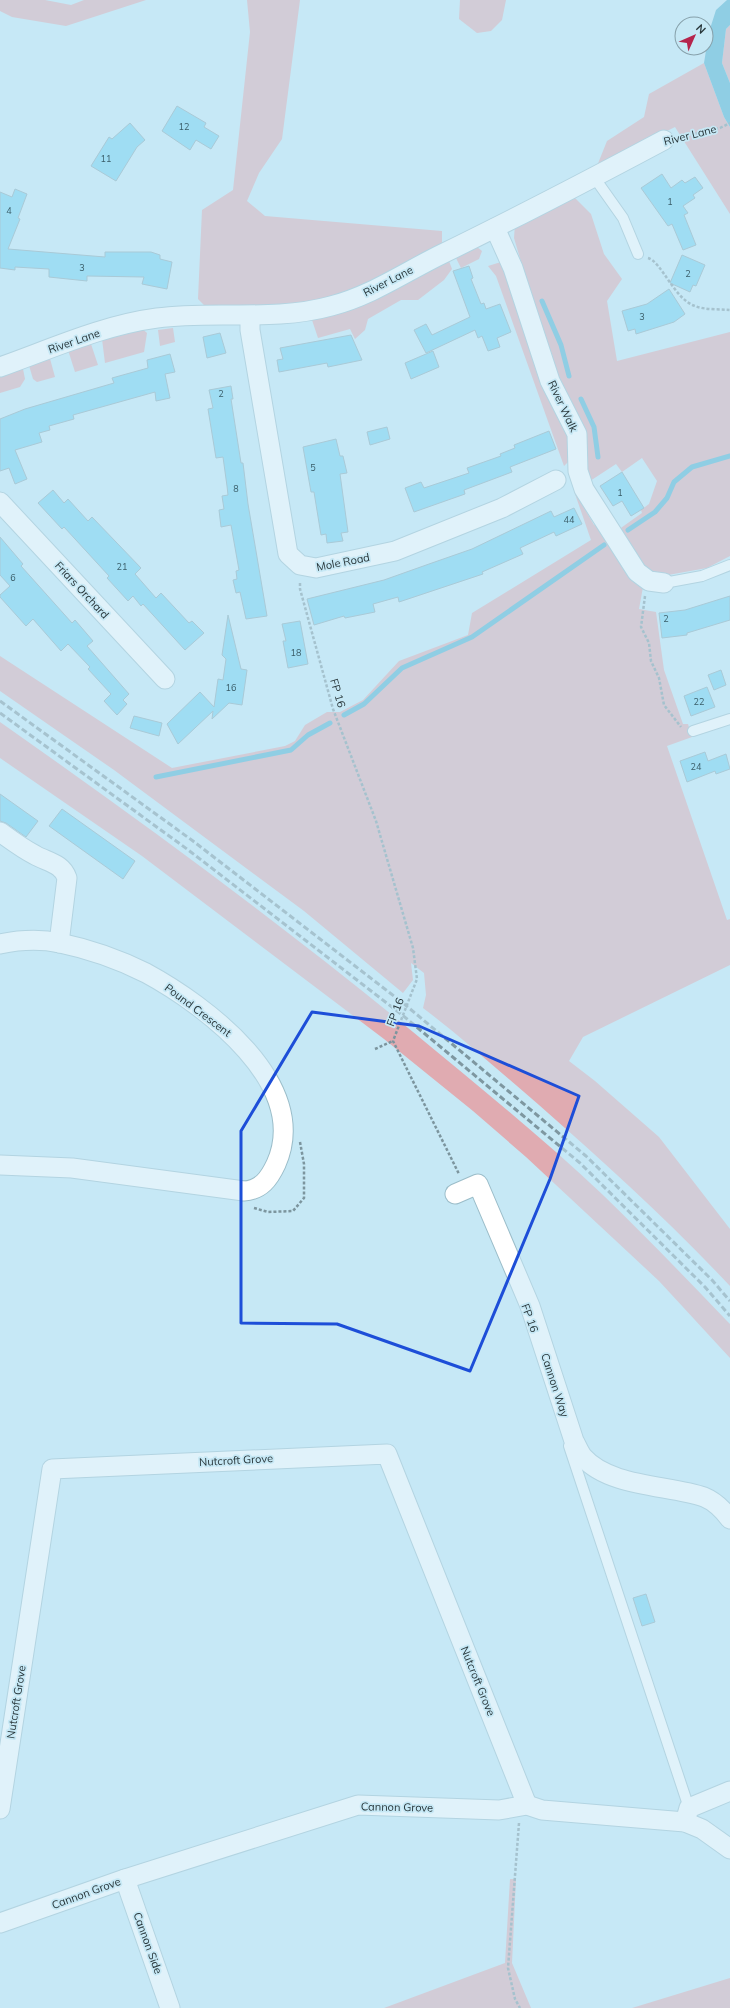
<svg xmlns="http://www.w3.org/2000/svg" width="730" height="2008" viewBox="0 0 730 2008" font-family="Mulish,sans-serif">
	<rect width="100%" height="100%" fill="#c6e8f5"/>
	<!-- green -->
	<g fill="#e0abb1">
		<path d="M 0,0 L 45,0 L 71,5 L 84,0 L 146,0 L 66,26 L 12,17 L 0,11 Z"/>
		<path d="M 247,0 L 300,0 L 282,139 L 259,173 L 247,201 L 265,216 L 442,231 L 442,247 L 370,286 L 314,303 L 207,308 L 198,299 L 202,210 L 233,190 L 250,32 Z"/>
		<path d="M 460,0 L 506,0 L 502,20 L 491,31 L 477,33 L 459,19 Z"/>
		<path d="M 730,25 L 730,83 L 722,63 L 726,29 Z"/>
		<path d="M 704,63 L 724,117 L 730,127 L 730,214 L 675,127 L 597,166 L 607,141 L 644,117 L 649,94 Z"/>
		<path d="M 575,198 L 591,214 L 604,254 L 622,279 L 607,301 L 617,361 L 730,332 L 730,556 L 707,568 L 668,575 L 656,575 L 644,565 L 618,530 L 642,513 L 641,510 L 649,504 L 657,481 L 642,458 L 622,472 L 616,464 L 590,481 L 587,466 L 584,428 L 556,376 L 552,354 L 542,334 L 526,288 L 522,265 L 514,238 L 515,224 L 555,202 Z"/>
		<path d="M 471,242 L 482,251 L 479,259 L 461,268 L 456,258 L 449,261 L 452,269 L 444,280 L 418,300 L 401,300 L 368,319 L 365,330 L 355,339 L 350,329 L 318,338 L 312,320 L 344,309 Z"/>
		<path d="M 501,262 L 568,427 L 569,461 L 564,466 L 496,276 L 488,266 Z"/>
		<path d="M 140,327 L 147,333 L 144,352 L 105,363 L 102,339 Z"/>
		<path d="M 173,328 L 175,342 L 160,346 L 158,330 Z"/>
		<path d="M 91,344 L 98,365 L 75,372 L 68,350 Z"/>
		<path d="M 49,355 L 55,377 L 37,382 L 33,379 L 28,362 Z"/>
		<path d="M 23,369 L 25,379 L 20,387 L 0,393 L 0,371 Z"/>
		<path d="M 574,491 L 579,491 L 589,506 L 586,511 L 594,525 L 602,527 L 643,587 L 639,609 L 656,612 L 664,670 L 683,724 L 688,724 L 692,737 L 667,746 L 727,920 L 730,919 L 730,965 L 583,1037 L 569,1061 L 595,1081 L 659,1137 L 730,1229 L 730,1286 C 669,1221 606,1164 539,1105 C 500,1072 463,1038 423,1008 L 426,995 L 424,973 L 411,963 L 413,980 L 403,993 L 304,911 L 114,770 L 0,691 L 0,656 L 172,768 L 285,746 L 295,741 L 305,725 L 327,712 L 340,712 L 363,700 L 399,661 L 468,635 L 472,613 L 591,540 Z"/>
		<path d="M 0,722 C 141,821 280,923 413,1032 C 477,1085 543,1138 603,1195 C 645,1236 686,1278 726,1320 L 730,1324 L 730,1358 L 659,1281 L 526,1157 L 473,1111 L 384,1039 L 142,856 L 0,758 Z"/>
		<path d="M 510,1879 L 516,1879 L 512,1963 L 531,2008 L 384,2008 L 505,1963 Z"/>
		<path d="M 730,1978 L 730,2008 L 632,2008 Z"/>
	</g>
	<!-- water -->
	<path fill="#4dafce" d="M 727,0 L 730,0 L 730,25 L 726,29 L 722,63 L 730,83 L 730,127 L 724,117 L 704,63 L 709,32 L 716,10 Z"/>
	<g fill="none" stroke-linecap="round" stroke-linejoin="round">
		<!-- stream -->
		<g stroke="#4dafce" stroke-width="5">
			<path d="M 542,301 L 561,345 L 569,376"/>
			<path d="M 581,399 L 594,427 L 598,457"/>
			<path d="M 628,530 L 655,512 L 667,498 L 674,482 L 692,467 L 730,456"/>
			<path d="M 344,715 L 364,704 L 402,668 L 472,637 L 604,545"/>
			<path d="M 156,777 L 291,750 L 308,735 L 330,723"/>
		</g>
	</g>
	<!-- building -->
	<g fill="#70d0f0" stroke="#85a6b1">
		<path d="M 177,106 L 206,123 L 204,127 L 219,136 L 211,149 L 196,140 L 190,150 L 162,131 Z"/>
		<path d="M 130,123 L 145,140 L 137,147 L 116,181 L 91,166 L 109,137 L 112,139 Z"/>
		<path d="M 662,174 L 671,188 L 682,180 L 685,183 L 695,177 L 703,188 L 693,195 L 695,198 L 683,206 L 688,213 L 684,215 L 696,245 L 683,250 L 672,224 L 668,226 L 641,188 Z"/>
		<path d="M 15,189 L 27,194 L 18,218 L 20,219 L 8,249 L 105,257 L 105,252 L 151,252 L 160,255 L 160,259 L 172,262 L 167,289 L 142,284 L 144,277 L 87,276 L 87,281 L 49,277 L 49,269 L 15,267 L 15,270 L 0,268 L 0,192 L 12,197 Z"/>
		<path d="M 682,255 L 705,265 L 696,286 L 693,285 L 690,292 L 670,283 Z"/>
		<path d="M 469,266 L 473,278 L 471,279 L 481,304 L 484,303 L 486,309 L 500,304 L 511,332 L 497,338 L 500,347 L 488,351 L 482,336 L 478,338 L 475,330 L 426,353 L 414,330 L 426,324 L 432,335 L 470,317 L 453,271 Z"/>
		<path d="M 669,289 L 685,314 L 674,322 L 636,334 L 635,329 L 628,331 L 622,311 L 647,304 Z"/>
		<path d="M 220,333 L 226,353 L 207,358 L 203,337 Z"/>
		<path d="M 351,335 L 362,360 L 328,367 L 327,363 L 279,372 L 277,360 L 283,359 L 280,348 Z"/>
		<path d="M 433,351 L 439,367 L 411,379 L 405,363 Z"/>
		<path d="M 170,354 L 175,372 L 165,374 L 170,398 L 156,401 L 155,392 L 73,415 L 74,419 L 49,426 L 50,430 L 39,433 L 42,442 L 15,450 L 27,479 L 15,484 L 9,468 L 0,471 L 0,419 L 25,409 L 114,383 L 112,378 L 148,368 L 147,360 Z"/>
		<path d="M 231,386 L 233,399 L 231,399 L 241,463 L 243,463 L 248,504 L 267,616 L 246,619 L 240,592 L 236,593 L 233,580 L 237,579 L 236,571 L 239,570 L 231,525 L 221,527 L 219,510 L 224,509 L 222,496 L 228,495 L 227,486 L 223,457 L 216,458 L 208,409 L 213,408 L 209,390 Z"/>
		<path d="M 387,427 L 390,439 L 370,445 L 367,432 Z"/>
		<path d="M 549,431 L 556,449 L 510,467 L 512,472 L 464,490 L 465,494 L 414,512 L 405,488 L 421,482 L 424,488 L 469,473 L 467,468 L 501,456 L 500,454 L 515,448 L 514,445 Z"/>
		<path d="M 336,439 L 340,456 L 343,456 L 347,473 L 340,474 L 348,532 L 341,533 L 343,541 L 327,543 L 326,534 L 321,535 L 314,492 L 311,492 L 303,447 Z"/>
		<path d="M 622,472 L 644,508 L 631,516 L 622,501 L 613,506 L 600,486 Z"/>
		<path d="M 53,490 L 64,503 L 68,499 L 88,521 L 92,517 L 141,568 L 135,574 L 156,598 L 161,593 L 189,623 L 192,621 L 204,633 L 185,650 L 143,604 L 141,606 L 133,596 L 128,601 L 107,578 L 109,576 L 64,527 L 62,529 L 38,503 Z"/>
		<path d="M 574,508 L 582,524 L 556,536 L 554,532 L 520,548 L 523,554 L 482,572 L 483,574 L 399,602 L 398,597 L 373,604 L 375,612 L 345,618 L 344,616 L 314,625 L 307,599 L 384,580 L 429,564 L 472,549 L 551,511 L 554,517 Z"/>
		<path d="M 0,537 L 23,564 L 21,566 L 72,623 L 75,620 L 93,641 L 87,646 L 129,694 L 123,700 L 127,704 L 117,715 L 104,701 L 111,694 L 88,669 L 90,667 L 68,644 L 61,651 L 33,619 L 26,626 L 0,597 L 0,595 L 10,586 L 0,575 Z"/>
		<path d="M 730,596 L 730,620 L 687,633 L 687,635 L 662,638 L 659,613 L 685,610 Z"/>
		<path d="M 228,615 L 241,669 L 247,670 L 242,705 L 229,703 L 212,719 L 213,711 L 178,744 L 167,724 L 200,692 L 214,707 L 218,679 L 223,680 L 226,659 L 222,655 Z"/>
		<path d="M 300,621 L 308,664 L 288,668 L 283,641 L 286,641 L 282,624 Z"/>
		<path d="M 721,670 L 726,685 L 714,690 L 708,675 Z"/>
		<path d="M 707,687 L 715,707 L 691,716 L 684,696 Z"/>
		<path d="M 134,716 L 162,723 L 159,736 L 130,728 Z"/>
		<path d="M 705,752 L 708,761 L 726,754 L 730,769 L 716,774 L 715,771 L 687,782 L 680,761 Z"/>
		<path d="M 0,794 L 38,821 L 26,837 L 6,823 L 0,821 Z"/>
		<path d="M 62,809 L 135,861 L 123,879 L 49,826 Z"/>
		<path d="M 646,1594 L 655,1622 L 642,1626 L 633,1598 Z"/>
	</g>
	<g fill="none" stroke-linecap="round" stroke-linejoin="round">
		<!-- service casing -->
		<g stroke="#9bbdc9" stroke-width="12">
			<g id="service">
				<path d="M 594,177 L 623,218 L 638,254"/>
				<path d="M 664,583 L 702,576 L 730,565"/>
				<path d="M 693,731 L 730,719"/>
				<path d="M 569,1446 L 689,1808"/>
			</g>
		</g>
		<!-- minor casing -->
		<g stroke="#9bbdc9" stroke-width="21">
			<g id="minor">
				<path d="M 495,228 L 513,268 L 550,381 L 577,434 L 578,471 L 584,489 L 637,572 L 649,581 L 664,583"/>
				<path d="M 250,316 L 250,330 L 288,554 L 300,565 L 316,568 L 395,551 L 502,508 L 556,480"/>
				<path d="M 0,367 C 51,349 103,325 157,318 C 215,310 273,322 331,306 C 370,296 402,274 438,256 C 514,219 589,180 664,140"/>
				<path d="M 0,502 L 165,679"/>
				<path d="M 0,832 C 11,840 23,849 35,855 C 47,862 62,863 67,878 L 59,943"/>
				<path d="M 0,944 C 19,940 41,939 60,943 C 89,949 120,960 146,973 C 205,1005 312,1084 276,1164 C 269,1179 261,1190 244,1191 L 72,1168 L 0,1165"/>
				<path d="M 455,1194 L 478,1184 L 530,1306 L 574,1441 C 577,1446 579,1452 583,1457 C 609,1487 669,1485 704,1497 C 714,1501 724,1511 730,1519"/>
				<path d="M 0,1809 L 52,1469 L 387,1454 L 527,1805"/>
				<path d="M 685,1822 L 689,1808 L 730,1791"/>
				<path d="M 125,1879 L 170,2008"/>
				<path d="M 0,1923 L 125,1879 L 358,1805 L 499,1810 L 527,1805 L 542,1810 L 685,1822 L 702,1829 L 730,1849"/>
			</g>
		</g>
		<!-- path -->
		<g stroke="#7c959e" stroke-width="2.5" stroke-dasharray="3 2" stroke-linecap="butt">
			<path d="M 681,137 L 720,128 L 730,123"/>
			<path d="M 648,258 C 662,262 674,299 695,306 C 705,310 719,309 730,310"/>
			<path d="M 300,583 L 300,589 L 333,709 L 376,821 L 413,948 L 417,979 L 393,1041 L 459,1174"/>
			<path d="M 645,596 L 641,627 L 649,643 L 651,661 L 659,678 L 664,705 L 681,727"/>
			<path d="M 375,1049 L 393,1041"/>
			<path d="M 254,1208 L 268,1212 L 293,1211 L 304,1198 L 304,1164 L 300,1142"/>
			<path d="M 519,1823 L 508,1968 L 515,1999 L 520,2008"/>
		</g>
		<!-- service -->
		<use href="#service" stroke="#fff" stroke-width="10"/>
		<!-- minor -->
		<use href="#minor" stroke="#fff" stroke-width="19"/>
		<!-- rail -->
		<g stroke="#7e97a0" stroke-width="3" stroke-dasharray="6 3" stroke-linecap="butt">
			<path d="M 0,701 L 193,841 L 403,1003 L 586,1156 L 712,1280 L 730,1301"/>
			<path d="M 0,713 L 187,849 L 401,1014 L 580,1163 L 705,1287 L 730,1316"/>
		</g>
	</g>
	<!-- marked area -->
	<path d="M0 0H730V2008H0ZM 312,1012 L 419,1026 L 579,1096 L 550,1179 L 470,1371 L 337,1324 L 241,1323 L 241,1131 Z" fill="#c6e8f5" fill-opacity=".55" fill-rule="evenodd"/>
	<path fill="none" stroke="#1d4ed8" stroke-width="3" stroke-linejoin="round" d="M 312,1012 L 419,1026 L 579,1096 L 550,1179 L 470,1371 L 337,1324 L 241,1323 L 241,1131 Z"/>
	<g text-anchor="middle" stroke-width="3.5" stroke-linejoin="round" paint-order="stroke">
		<!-- number labels -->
		<g font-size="9" fill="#395c67">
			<text x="184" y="130">12</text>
			<text x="106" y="162">11</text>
			<text x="670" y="205">1</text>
			<text x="9" y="214">4</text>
			<text x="82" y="271">3</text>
			<text x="688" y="277">2</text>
			<text x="642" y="320">3</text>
			<text x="221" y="397">2</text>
			<text x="313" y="471">5</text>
			<text x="236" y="492">8</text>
			<text x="620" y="496">1</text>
			<text x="569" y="523">44</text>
			<text x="122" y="570">21</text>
			<text x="13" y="581">6</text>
			<text x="666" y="622">2</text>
			<text x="296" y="656">18</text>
			<text x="231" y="691">16</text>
			<text x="699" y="705">22</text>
			<text x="696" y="770">24</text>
		</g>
		<!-- street labels -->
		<g font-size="11" fill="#273539" stroke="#c6e8f5">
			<text transform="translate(690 135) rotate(-14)" y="4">River Lane</text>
			<text transform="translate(388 281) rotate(-27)" y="4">River Lane</text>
			<text transform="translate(74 341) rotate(-19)" y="4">River Lane</text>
			<text transform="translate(563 406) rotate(65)" y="4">River Walk</text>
			<text transform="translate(343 562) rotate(-11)" y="4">Mole Road</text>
			<text transform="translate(82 590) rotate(47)" y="4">Friars Orchard</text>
			<text transform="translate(338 693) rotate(74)" y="4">FP 16</text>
			<text transform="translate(198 1010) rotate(37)" y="4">Pound Crescent</text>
			<text transform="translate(395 1012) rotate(-69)" y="4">FP 16</text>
			<text transform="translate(530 1318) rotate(70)" y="4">FP 16</text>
			<text transform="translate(555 1385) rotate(72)" y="4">Cannon Way</text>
			<text transform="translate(236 1460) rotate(-3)" y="4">Nutcroft Grove</text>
			<text transform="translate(478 1681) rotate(68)" y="4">Nutcroft Grove</text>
			<text transform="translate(16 1702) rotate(-81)" y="4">Nutcroft Grove</text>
			<text transform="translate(397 1807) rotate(1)" y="4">Cannon Grove</text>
			<text transform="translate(86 1893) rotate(-20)" y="4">Cannon Grove</text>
			<text transform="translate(148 1943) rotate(70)" y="4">Cannon Side</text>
		</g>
	</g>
	<!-- north arrow -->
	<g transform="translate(694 36) rotate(45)"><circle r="19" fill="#c6e8f5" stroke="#86a0aa"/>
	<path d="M0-3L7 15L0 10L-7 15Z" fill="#b5244c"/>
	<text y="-6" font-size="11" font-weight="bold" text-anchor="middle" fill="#273539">N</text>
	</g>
</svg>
